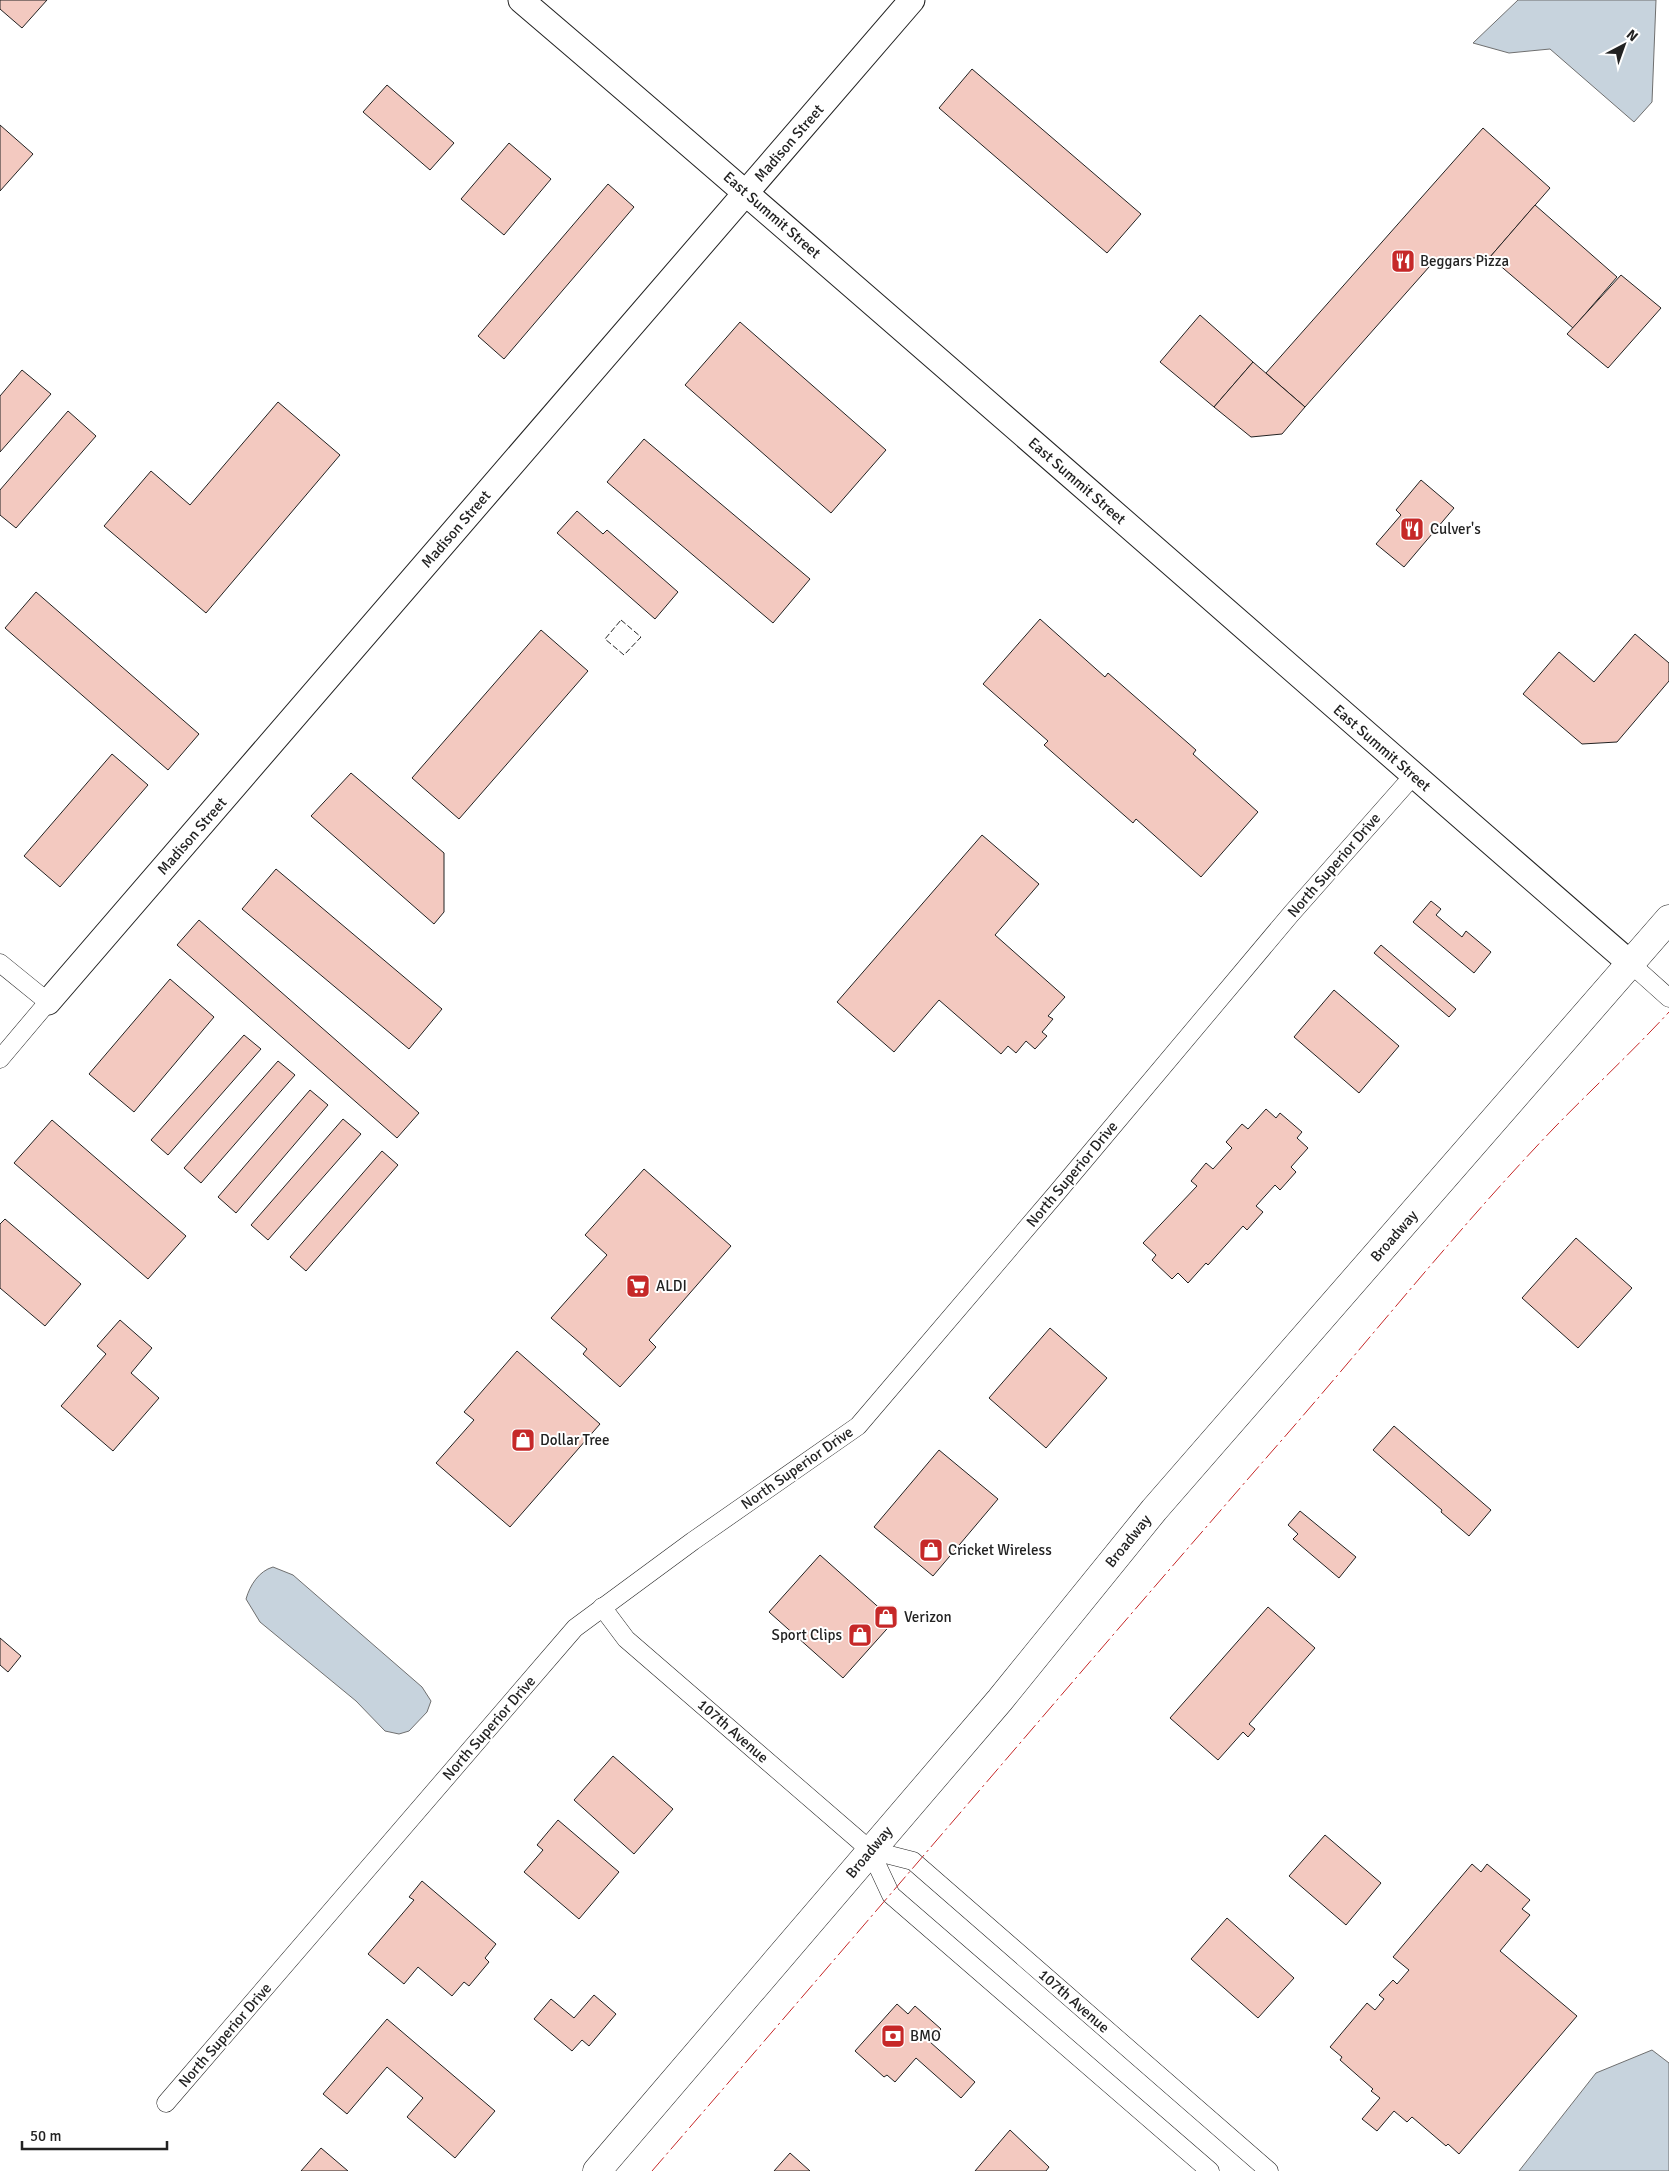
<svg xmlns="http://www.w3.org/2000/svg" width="1669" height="2171" viewBox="0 0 1669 2171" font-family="Signika,sans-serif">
	<rect width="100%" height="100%" fill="#fff"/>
	<!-- water -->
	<g fill="#c7d3dd" stroke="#6f6f6f">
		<path d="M 1518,0 L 1656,0 L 1652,102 L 1634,122 L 1550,49 L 1509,53 L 1473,43 Z"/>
		<path d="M 273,1567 L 293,1575 L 422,1687 L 431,1701 L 427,1712 L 409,1731 L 399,1734 L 385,1731 L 356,1701 L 260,1622 L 246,1599 C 250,1585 259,1571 273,1567 Z"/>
		<path d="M 1652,2050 L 1669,2063 L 1669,2171 L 1519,2171 L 1596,2073 Z"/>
	</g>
	<!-- building -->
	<g fill="#f3c9c0" stroke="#222">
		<path d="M 0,0 L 47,0 L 22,28 L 0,9 Z"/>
		<path d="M 972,69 L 1141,214 L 1107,253 L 939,108 Z"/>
		<path d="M 387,85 L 454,143 L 430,170 L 363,112 Z"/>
		<path d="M 0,125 L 33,154 L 0,191 Z"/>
		<path d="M 1483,128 L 1550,188 L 1490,257 L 1441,260 L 1437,258 L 1305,407 L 1266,373 Z"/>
		<path d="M 509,143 L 551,179 L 504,235 L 461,199 Z"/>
		<path d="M 608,184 L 634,207 L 504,359 L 478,336 Z"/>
		<path d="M 1535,205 L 1617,277 L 1573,328 L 1490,257 Z"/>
		<path d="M 1621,275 L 1661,308 L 1608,368 L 1567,334 Z"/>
		<path d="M 1200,315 L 1253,362 L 1214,407 L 1160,362 Z"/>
		<path d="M 740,322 L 886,450 L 831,513 L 685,385 Z"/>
		<path d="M 1253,362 L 1305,407 L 1282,434 L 1251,437 L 1214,407 Z"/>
		<path d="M 22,370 L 51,394 L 0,452 L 0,396 Z"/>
		<path d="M 278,402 L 340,455 L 206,613 L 104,526 L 151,471 L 190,505 Z"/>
		<path d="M 68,411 L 96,436 L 16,528 L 0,515 L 0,490 Z"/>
		<path d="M 644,439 L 810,579 L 773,623 L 607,482 Z"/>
		<path d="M 1421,480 L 1454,508 L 1404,567 L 1376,544 L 1401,515 L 1396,510 Z"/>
		<path d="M 577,511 L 603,534 L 607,530 L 678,592 L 655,619 L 557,533 Z"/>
		<path d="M 36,592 L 199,734 L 168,770 L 5,628 Z"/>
		<path d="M 1040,619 L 1105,677 L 1108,673 L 1196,750 L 1193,754 L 1258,812 L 1201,877 L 1136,819 L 1133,823 L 1044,745 L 1048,741 L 983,684 Z"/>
		<path d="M 541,630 L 588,671 L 459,819 L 412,778 Z"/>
		<path d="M 1635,634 L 1669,663 L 1669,681 L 1617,742 L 1582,744 L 1523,694 L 1559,652 L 1594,682 Z"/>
		<path d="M 112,754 L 148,785 L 60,887 L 24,856 Z"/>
		<path d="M 351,773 L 444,853 L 444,912 L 434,924 L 311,816 Z"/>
		<path d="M 982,835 L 1039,884 L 995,935 L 1065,997 L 1048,1016 L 1053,1019 L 1042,1032 L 1047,1036 L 1035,1049 L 1026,1041 L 1016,1053 L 1008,1046 L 1001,1054 L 939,1000 L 894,1052 L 837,1002 Z"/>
		<path d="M 276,869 L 442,1009 L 409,1049 L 242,909 Z"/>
		<path d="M 1431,901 L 1441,909 L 1436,915 L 1462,937 L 1466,931 L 1491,952 L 1474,973 L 1413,922 Z"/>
		<path d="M 199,920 L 419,1113 L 397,1138 L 177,945 Z"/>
		<path d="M 1381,945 L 1456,1009 L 1449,1017 L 1374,953 Z"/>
		<path d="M 170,979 L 214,1017 L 134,1112 L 89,1074 Z"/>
		<path d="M 1334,990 L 1399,1046 L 1359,1093 L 1294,1037 Z"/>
		<path d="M 244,1035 L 261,1049 L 168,1155 L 151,1140 Z"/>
		<path d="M 278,1061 L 295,1075 L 201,1183 L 184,1168 Z"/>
		<path d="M 310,1090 L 328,1105 L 236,1213 L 218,1197 Z"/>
		<path d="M 1266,1109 L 1276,1118 L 1280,1113 L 1302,1132 L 1297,1138 L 1308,1148 L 1291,1167 L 1296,1172 L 1280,1190 L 1275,1185 L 1256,1206 L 1263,1212 L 1247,1230 L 1243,1226 L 1208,1265 L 1206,1263 L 1188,1283 L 1178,1273 L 1172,1279 L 1152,1260 L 1156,1255 L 1143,1243 L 1197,1186 L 1191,1181 L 1206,1163 L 1213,1169 L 1232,1148 L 1226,1142 L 1242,1124 L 1248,1129 Z"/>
		<path d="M 343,1119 L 361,1134 L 268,1240 L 251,1225 Z"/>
		<path d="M 52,1120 L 186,1236 L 148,1279 L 14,1163 Z"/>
		<path d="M 382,1151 L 398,1165 L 306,1271 L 290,1257 Z"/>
		<path d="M 644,1169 L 731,1246 L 649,1340 L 656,1347 L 620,1387 L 583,1354 L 587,1349 L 551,1318 L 607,1255 L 585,1235 Z"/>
		<path d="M 5,1219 L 81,1284 L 45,1326 L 0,1288 L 0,1224 Z"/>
		<path d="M 1576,1238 L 1632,1288 L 1578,1348 L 1522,1298 Z"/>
		<path d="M 120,1320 L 152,1348 L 131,1373 L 159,1398 L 113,1451 L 61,1406 L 106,1354 L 97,1346 Z"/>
		<path d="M 1050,1328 L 1107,1378 L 1046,1448 L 989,1398 Z"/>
		<path d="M 517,1351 L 600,1424 L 510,1527 L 436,1463 L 474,1420 L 464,1412 Z"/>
		<path d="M 1394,1426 L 1491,1510 L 1469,1536 L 1441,1512 L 1442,1510 L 1373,1450 Z"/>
		<path d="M 939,1450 L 998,1499 L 933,1576 L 874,1527 Z"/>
		<path d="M 1300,1511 L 1356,1557 L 1339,1578 L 1293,1539 L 1298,1534 L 1288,1525 Z"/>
		<path d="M 820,1555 L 894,1621 L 843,1678 L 769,1612 Z"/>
		<path d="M 1268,1607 L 1315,1648 L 1249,1724 L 1255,1729 L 1248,1737 L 1243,1732 L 1218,1760 L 1170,1718 Z"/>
		<path d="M 0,1638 L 21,1656 L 8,1672 L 0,1665 Z"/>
		<path d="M 613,1756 L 673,1809 L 634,1854 L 574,1800 Z"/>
		<path d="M 558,1820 L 619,1872 L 579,1919 L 524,1872 L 543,1850 L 537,1845 Z"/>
		<path d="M 1325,1835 L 1381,1883 L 1346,1925 L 1289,1876 Z"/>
		<path d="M 1472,1864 L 1481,1872 L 1487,1864 L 1530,1900 L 1522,1909 L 1530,1915 L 1500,1951 L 1577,2016 L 1459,2154 L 1448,2144 L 1446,2146 L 1412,2117 L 1407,2122 L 1394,2111 L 1377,2131 L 1362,2119 L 1380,2098 L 1371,2091 L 1373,2089 L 1340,2060 L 1342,2057 L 1330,2047 L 1367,2003 L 1375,2010 L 1384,1999 L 1379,1995 L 1393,1980 L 1397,1984 L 1409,1970 L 1393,1957 Z"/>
		<path d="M 422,1881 L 496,1944 L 485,1958 L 489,1962 L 469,1986 L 464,1982 L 452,1996 L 418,1967 L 404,1984 L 368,1954 L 414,1900 L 409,1897 Z"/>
		<path d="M 1227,1918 L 1294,1978 L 1258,2018 L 1191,1959 Z"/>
		<path d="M 594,1995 L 616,2014 L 589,2046 L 582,2040 L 572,2051 L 534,2019 L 551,1999 L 574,2018 Z"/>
		<path d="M 897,2004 L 908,2014 L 915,2006 L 941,2029 L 930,2042 L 975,2082 L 961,2098 L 916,2058 L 895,2082 L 887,2075 L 884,2077 L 855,2051 Z"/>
		<path d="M 387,2019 L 495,2111 L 455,2158 L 407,2117 L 423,2098 L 387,2067 L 347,2114 L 323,2094 Z"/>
		<path d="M 1010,2130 L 1049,2167 L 1046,2171 L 975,2171 Z"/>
		<path d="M 321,2148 L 348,2171 L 301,2171 Z"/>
		<path d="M 790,2153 L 810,2171 L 774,2171 Z"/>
	</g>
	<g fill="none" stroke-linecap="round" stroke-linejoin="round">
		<!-- street casing -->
		<g stroke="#222" stroke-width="19">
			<g id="street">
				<path d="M 0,963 L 48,1002 L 0,1059"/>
				<path d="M 1631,964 L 1669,998"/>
				<path d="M 602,1607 L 626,1639 L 870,1850 L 891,1895 L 1210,2171"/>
				<path d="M 870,1850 L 913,1861 L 1269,2171"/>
				<path d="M 166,2103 L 575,1628 L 693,1541 L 858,1426 L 1055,1195 L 1291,914 L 1413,776"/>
			</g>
		</g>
		<!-- secondary casing -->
		<g stroke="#222" stroke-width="27">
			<g id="secondary">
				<path d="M 521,0 C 894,318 1261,643 1631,964"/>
				<path d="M 48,1002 L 912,0"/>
			</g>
		</g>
		<!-- primary casing -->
		<g stroke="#222" stroke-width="29">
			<path id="primary" d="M 597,2171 L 1000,1700 L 1154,1510 L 1669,919"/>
		</g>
		<!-- street -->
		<use href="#street" stroke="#fff" stroke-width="18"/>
		<!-- secondary -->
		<use href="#secondary" stroke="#fff" stroke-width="25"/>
		<!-- primary -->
		<use href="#primary" stroke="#fff" stroke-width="28"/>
		<!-- fence -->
		<path stroke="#222" stroke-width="1" stroke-dasharray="6 2.5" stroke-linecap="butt" d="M 621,620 L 641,637 L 624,655 L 605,639 Z"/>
		<!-- power -->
		<path stroke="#c62828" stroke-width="1" stroke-dasharray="18 4 2.5 4" stroke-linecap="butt" d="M 652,2171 C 860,1931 1065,1689 1274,1449 C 1368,1342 1456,1230 1554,1128 C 1592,1089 1632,1052 1669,1012"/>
	</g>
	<!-- icons -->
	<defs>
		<g id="restaurant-square" transform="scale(1.25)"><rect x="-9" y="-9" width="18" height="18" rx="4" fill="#c62828" stroke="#fff"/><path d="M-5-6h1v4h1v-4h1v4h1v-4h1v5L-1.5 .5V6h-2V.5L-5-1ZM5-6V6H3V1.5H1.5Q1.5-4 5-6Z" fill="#fff"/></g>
		<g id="supermarket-square" transform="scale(1.25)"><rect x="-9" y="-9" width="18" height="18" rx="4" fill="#c62828" stroke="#fff"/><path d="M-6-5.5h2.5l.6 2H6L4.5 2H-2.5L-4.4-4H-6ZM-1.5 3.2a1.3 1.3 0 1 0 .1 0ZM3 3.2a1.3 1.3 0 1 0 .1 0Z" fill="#fff"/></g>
		<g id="shop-square" transform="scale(1.25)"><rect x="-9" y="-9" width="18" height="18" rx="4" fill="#c62828" stroke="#fff"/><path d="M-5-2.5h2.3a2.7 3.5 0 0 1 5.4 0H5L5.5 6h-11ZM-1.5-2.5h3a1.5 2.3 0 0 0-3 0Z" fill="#fff"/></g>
		<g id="bank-square" transform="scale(1.25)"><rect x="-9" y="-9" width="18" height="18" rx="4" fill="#c62828" stroke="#fff"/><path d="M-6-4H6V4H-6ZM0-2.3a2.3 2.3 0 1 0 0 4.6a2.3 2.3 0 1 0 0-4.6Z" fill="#fff"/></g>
	</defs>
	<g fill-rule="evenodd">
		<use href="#restaurant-square" x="1403" y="261"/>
		<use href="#restaurant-square" x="1412" y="529"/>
		<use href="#supermarket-square" x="638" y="1286"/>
		<use href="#shop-square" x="523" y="1440"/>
		<use href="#shop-square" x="931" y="1550"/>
		<use href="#shop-square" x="886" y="1617"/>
		<use href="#shop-square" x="860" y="1635"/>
		<use href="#bank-square" x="893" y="2036"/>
	</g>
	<g text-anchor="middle" stroke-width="4" stroke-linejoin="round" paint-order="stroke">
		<!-- street labels -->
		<g font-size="15" fill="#222" stroke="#fff">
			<text transform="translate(789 143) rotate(-49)" y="5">Madison Street</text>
			<text transform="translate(772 215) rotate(41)" y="5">East Summit Street</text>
			<text transform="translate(1077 481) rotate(41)" y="5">East Summit Street</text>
			<text transform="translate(456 529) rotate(-49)" y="5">Madison Street</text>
			<text transform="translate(1382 748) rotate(41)" y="5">East Summit Street</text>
			<text transform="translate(192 836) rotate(-49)" y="5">Madison Street</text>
			<text transform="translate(1334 865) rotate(-49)" y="5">North Superior Drive</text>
			<text transform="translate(1072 1174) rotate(-50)" y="5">North Superior Drive</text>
			<text transform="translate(1394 1236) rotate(-49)" y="5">Broadway</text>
			<text transform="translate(797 1468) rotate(-35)" y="5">North Superior Drive</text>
			<text transform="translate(1128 1541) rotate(-51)" y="5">Broadway</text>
			<text transform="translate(489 1728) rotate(-49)" y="5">North Superior Drive</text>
			<text transform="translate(733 1731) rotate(41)" y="5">107th Avenue</text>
			<text transform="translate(869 1852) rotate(-50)" y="5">Broadway</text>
			<text transform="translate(1074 2001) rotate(41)" y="5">107th Avenue</text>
			<text transform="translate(225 2035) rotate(-49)" y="5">North Superior Drive</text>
		</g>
		<!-- poi labels -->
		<g font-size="15" fill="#222" stroke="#fff" text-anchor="start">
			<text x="1420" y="266">Beggars Pizza</text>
			<text x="1430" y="534">Culver's</text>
			<text x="656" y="1291">ALDI</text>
			<text x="540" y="1445">Dollar Tree</text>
			<text x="948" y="1555">Cricket Wireless</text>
			<text x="904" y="1622">Verizon</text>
			<text x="842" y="1640" text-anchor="end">Sport Clips</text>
			<text x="910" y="2041">BMO</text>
		</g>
	</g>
	<!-- north arrow -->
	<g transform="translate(1624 45) rotate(41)" stroke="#ffffff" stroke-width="4" paint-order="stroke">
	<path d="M0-4L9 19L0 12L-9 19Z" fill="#222222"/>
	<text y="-8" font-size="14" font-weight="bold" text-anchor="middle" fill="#222222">N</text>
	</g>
	<!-- scale -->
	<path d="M22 2141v8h145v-8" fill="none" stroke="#222222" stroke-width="2.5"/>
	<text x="30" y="2141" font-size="15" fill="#222222" stroke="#ffffff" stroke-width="4" paint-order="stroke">50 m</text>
</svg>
